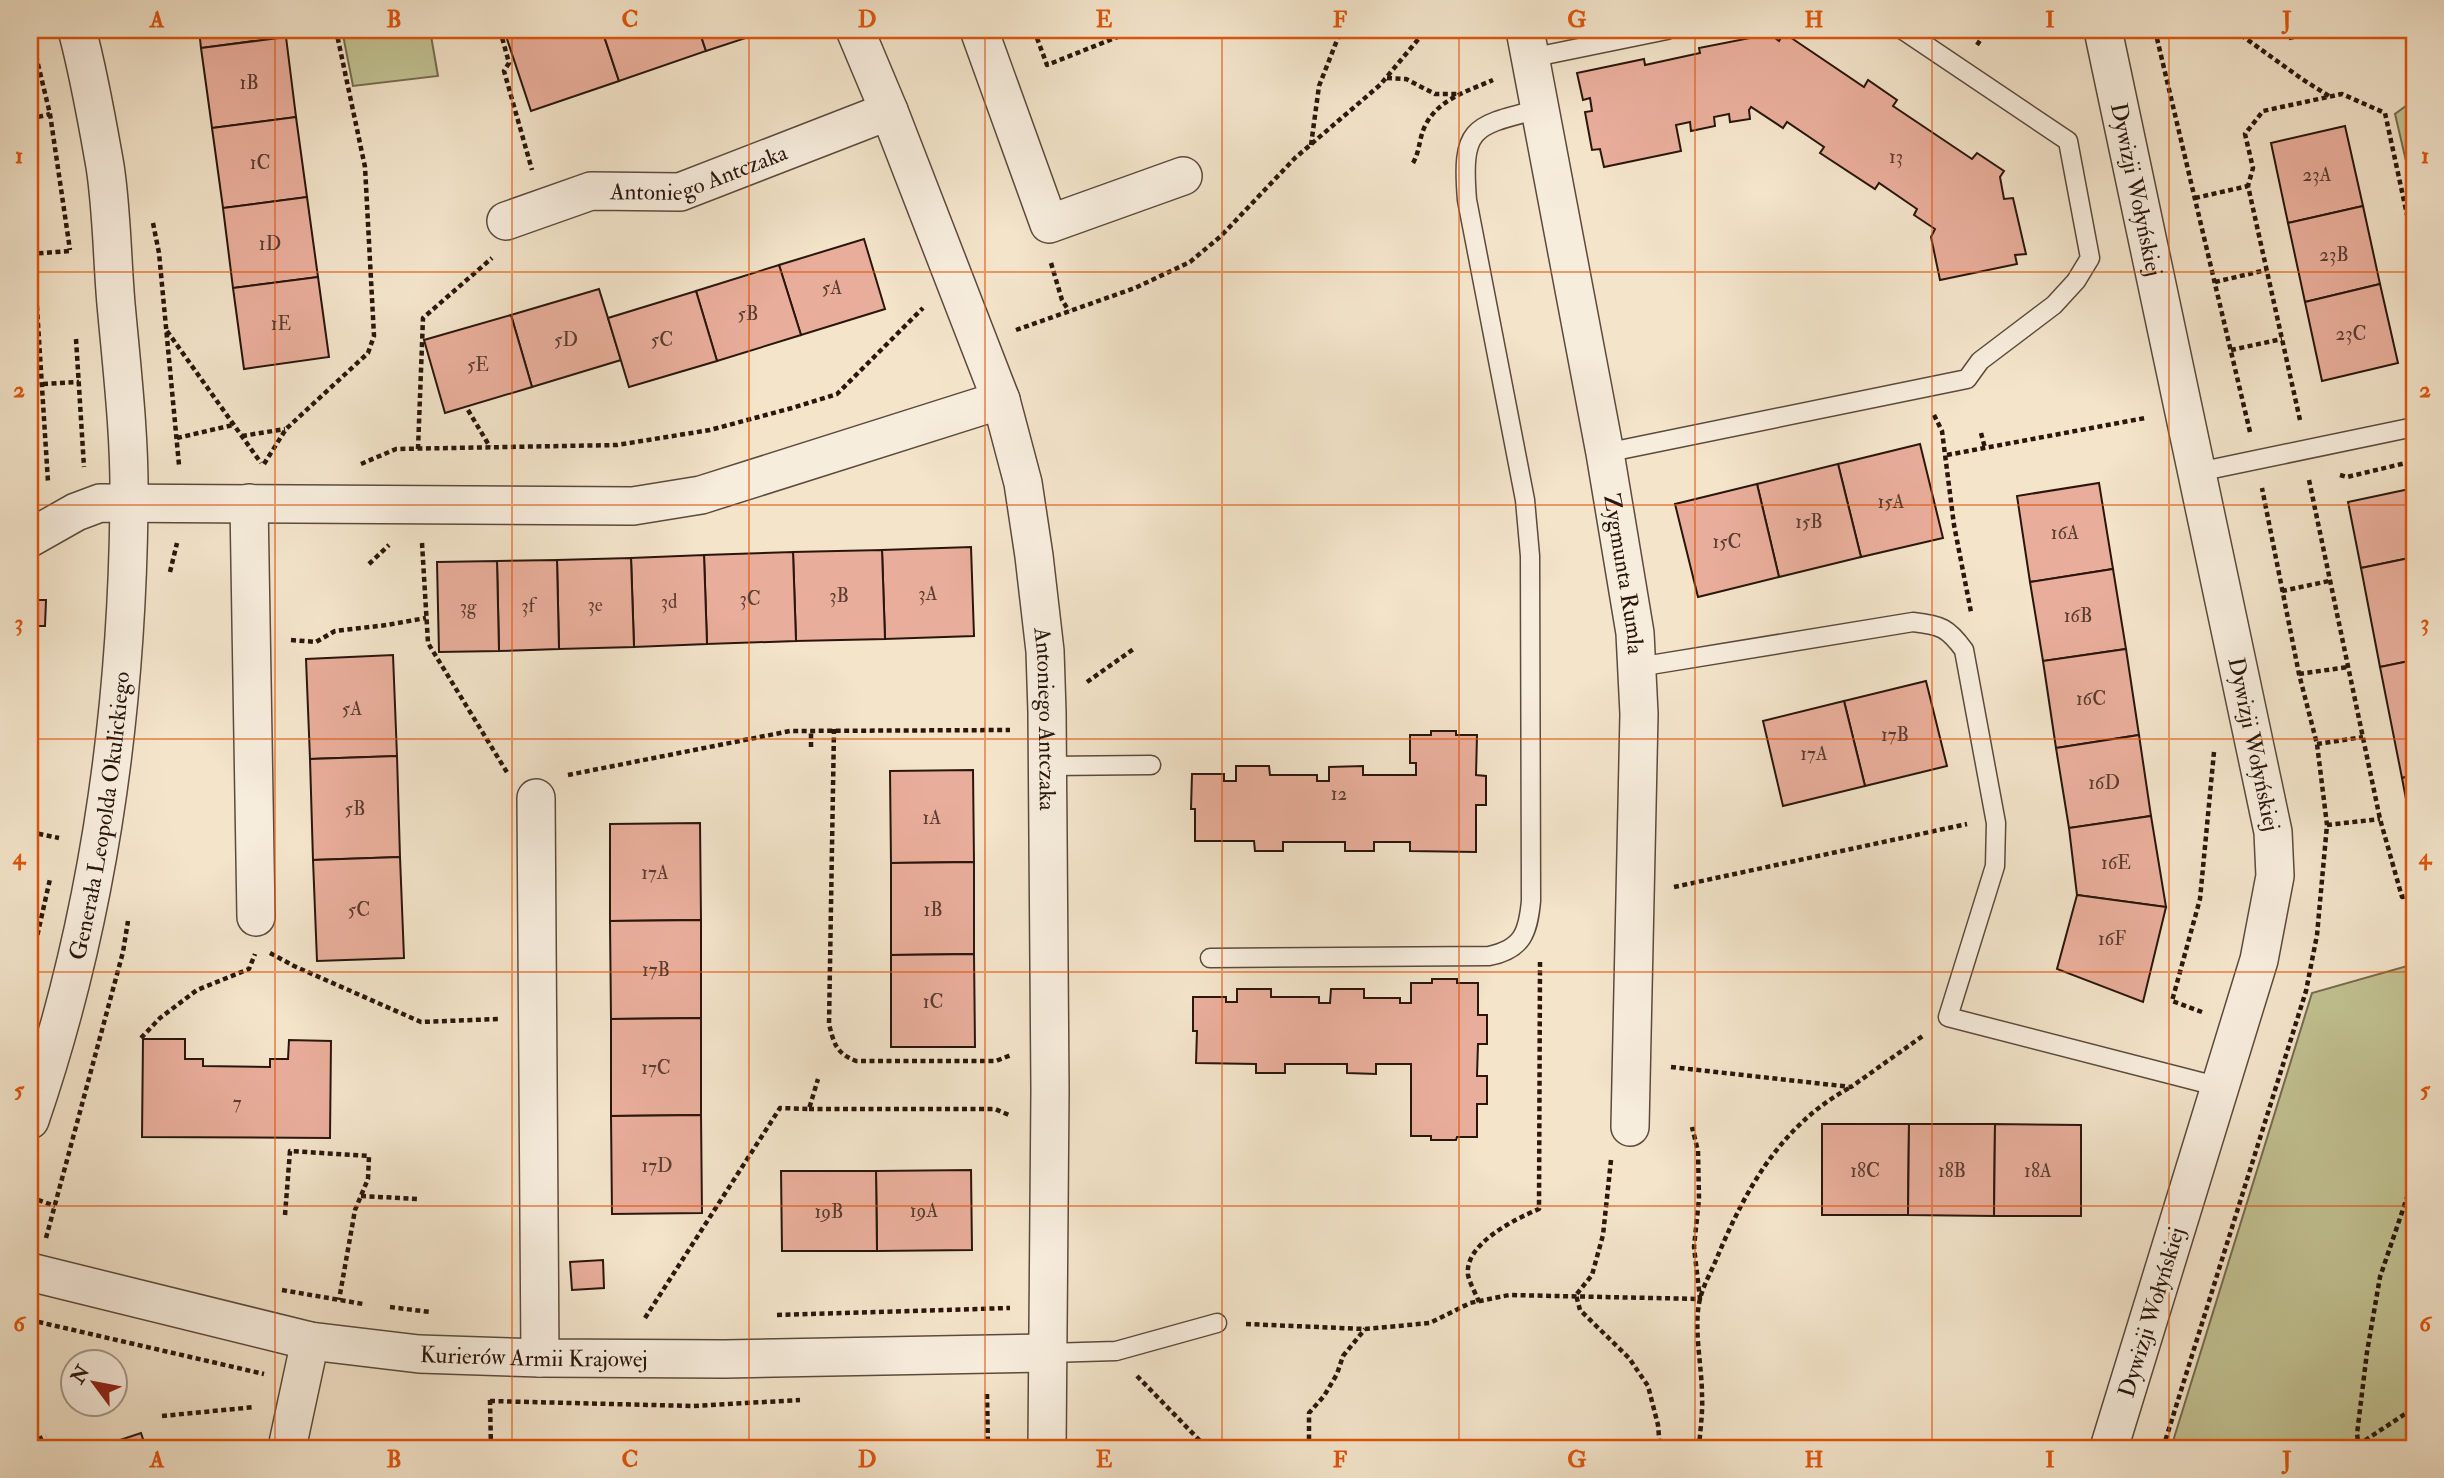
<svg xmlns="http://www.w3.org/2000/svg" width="2444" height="1478" viewBox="0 0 2444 1478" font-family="'IM FELL Double Pica',serif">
	<rect width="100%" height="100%" fill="#f3e4ca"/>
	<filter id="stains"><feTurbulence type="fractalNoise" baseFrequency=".00286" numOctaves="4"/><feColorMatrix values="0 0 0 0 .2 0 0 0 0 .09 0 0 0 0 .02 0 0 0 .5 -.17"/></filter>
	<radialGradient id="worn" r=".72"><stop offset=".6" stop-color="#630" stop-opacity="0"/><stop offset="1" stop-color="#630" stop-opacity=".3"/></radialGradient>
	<!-- green -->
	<g fill="#c2c292" stroke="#766c50" stroke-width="2">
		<path d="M 342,30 L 430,30 L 438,76 L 353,86 Z"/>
		<path d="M 2414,100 L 2414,195 L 2395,114 Z"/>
		<path d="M 2414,964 L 2414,1448 L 2176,1448 L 2174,1438 L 2312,993 Z"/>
	</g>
	<!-- building -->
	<g fill="#e9ae9b" stroke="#2a160d" stroke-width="2">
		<path d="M 199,30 L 285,30 L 286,37 L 201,48 Z"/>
		<path d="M 504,30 L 602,30 L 619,81 L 531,111 Z"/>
		<path d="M 602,30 L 699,30 L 706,51 L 619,81 Z"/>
		<path d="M 699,30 L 770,30 L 706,51 Z"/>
		<path d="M 2287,30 L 2328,30 L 2290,39 Z"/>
		<path d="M 1784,33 L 1864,87 L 1868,80 L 1897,100 L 1893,106 L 1972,159 L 1977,153 L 2004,171 L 2000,177 L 2004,199 L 2013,198 L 2026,254 L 2015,255 L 2017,264 L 1940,280 L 1931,237 L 1935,229 L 1914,215 L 1917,209 L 1879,183 L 1875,189 L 1820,153 L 1824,147 L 1787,122 L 1783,128 L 1751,107 L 1749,110 L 1750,119 L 1730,122 L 1729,114 L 1714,117 L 1715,126 L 1691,131 L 1690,122 L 1676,125 L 1681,151 L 1604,167 L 1600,149 L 1592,150 L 1585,112 L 1592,111 L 1590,98 L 1583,100 L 1577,73 L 1644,59 L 1645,65 L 1700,53 L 1699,48 L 1770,34 L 1779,41 Z"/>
		<path d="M 286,37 L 296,117 L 212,128 L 201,48 Z"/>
		<path d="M 296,117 L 307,197 L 223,208 L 212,128 Z"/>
		<path d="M 2345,126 L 2363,206 L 2288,223 L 2271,143 Z"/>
		<path d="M 307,197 L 318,277 L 233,288 L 223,208 Z"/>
		<path d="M 2363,206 L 2380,284 L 2305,302 L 2288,223 Z"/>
		<path d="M 864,239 L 885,309 L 801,335 L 779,265 Z"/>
		<path d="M 779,265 L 801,335 L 717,361 L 696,291 Z"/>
		<path d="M 318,277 L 329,357 L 244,369 L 233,288 Z"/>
		<path d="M 2380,284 L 2398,363 L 2322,381 L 2305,302 Z"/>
		<path d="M 599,289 L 621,360 L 532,387 L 511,315 Z"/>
		<path d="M 696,291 L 717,361 L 629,387 L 608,318 Z"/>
		<path d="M 511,315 L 532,387 L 445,413 L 424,340 Z"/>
		<path d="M 1920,444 L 1943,538 L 1861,557 L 1838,464 Z"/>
		<path d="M 1838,464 L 1861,557 L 1779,577 L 1757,484 Z"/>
		<path d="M 2099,483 L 2113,569 L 2030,582 L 2017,496 Z"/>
		<path d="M 1757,484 L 1779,577 L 1698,597 L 1675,504 Z"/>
		<path d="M 2414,488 L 2414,557 L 2361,568 L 2348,502 Z"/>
		<path d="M 971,547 L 974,636 L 885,639 L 882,550 Z"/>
		<path d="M 882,550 L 885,639 L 796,641 L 793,552 Z"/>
		<path d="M 793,552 L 796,641 L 707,644 L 704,555 Z"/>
		<path d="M 704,555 L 707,644 L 634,647 L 631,558 Z"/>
		<path d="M 2414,557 L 2414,660 L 2380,667 L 2361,568 Z"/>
		<path d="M 631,558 L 634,647 L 559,649 L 557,560 Z"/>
		<path d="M 557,560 L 559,649 L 499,651 L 497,561 Z"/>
		<path d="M 497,561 L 499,651 L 439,652 L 437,562 Z"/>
		<path d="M 2113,569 L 2126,649 L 2043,661 L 2030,582 Z"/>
		<path d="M 30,600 L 46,600 L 45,626 L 30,626 Z"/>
		<path d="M 2126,649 L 2139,735 L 2056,748 L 2043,661 Z"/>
		<path d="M 393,655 L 397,756 L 310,759 L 306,659 Z"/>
		<path d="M 2414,660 L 2414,775 L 2402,778 L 2380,667 Z"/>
		<path d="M 1926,681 L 1947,766 L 1865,786 L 1844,701 Z"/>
		<path d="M 1844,701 L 1865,786 L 1783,806 L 1763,721 Z"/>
		<path d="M 1431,731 L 1456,731 L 1456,735 L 1477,735 L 1476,775 L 1486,776 L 1486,805 L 1476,805 L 1476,852 L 1410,851 L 1410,842 L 1374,842 L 1374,851 L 1345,851 L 1345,842 L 1283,842 L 1283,851 L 1255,851 L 1254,841 L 1195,841 L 1195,809 L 1191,809 L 1192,774 L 1224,774 L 1224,781 L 1236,781 L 1236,766 L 1269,766 L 1270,775 L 1317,775 L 1317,781 L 1329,781 L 1329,767 L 1363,766 L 1363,775 L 1416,775 L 1416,763 L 1410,763 L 1410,735 L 1431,735 Z"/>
		<path d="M 2139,735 L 2151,816 L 2069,828 L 2056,748 Z"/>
		<path d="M 397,756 L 400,857 L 313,860 L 310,759 Z"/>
		<path d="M 973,770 L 974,862 L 891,863 L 890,771 Z"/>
		<path d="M 2414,775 L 2414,841 L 2402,778 Z"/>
		<path d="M 2151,816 L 2166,907 L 2077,895 L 2069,828 Z"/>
		<path d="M 700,823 L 701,920 L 610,921 L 610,824 Z"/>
		<path d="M 400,857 L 404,958 L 317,961 L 313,860 Z"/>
		<path d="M 974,862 L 974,954 L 891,955 L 891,863 Z"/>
		<path d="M 2077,895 L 2166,907 L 2143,1002 L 2057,969 Z"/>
		<path d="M 701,920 L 701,1018 L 611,1019 L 610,921 Z"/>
		<path d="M 974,954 L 975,1047 L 891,1047 L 891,955 Z"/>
		<path d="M 1432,979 L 1457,979 L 1457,983 L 1478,983 L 1478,1015 L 1487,1015 L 1487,1044 L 1478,1044 L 1477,1076 L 1487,1076 L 1487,1104 L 1477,1104 L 1477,1137 L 1457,1137 L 1456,1140 L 1431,1140 L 1431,1136 L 1411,1136 L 1411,1064 L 1376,1064 L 1376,1074 L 1347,1073 L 1347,1064 L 1285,1064 L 1285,1073 L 1256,1073 L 1256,1064 L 1196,1063 L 1197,1031 L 1193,1031 L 1193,997 L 1226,997 L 1226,1002 L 1237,1002 L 1237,989 L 1271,989 L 1271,997 L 1319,997 L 1319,1003 L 1330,1003 L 1331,989 L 1364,989 L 1364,998 L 1400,998 L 1400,1003 L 1411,1003 L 1411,983 L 1432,983 Z"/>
		<path d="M 701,1018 L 701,1115 L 611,1116 L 611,1019 Z"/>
		<path d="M 143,1039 L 185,1039 L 185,1059 L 203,1059 L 203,1066 L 270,1067 L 270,1059 L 288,1059 L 289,1040 L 331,1041 L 330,1138 L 142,1137 Z"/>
		<path d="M 701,1115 L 702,1213 L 612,1214 L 611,1116 Z"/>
		<path d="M 1822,1124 L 1909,1124 L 1908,1215 L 1822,1215 Z"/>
		<path d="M 1909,1124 L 1995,1124 L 1994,1216 L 1908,1215 Z"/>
		<path d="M 1995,1124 L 2081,1125 L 2081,1216 L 1994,1216 Z"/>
		<path d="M 971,1170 L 972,1250 L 877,1251 L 876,1171 Z"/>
		<path d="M 781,1171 L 876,1171 L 877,1251 L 782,1251 Z"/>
		<path d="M 603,1260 L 604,1288 L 572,1290 L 570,1262 Z"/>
		<path d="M 141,1433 L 146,1448 L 96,1448 Z"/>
	</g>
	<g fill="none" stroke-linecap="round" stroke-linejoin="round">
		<!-- lane casing -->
		<g stroke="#5c4a3c" stroke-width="21">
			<g id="lane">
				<path d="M 1530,58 L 1667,30"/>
				<path d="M 1605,453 L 1967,379 L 1980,361 L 2054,305 L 2076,281 L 2090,258 L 2068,141 L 1903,30"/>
				<path d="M 2198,472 L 2414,427"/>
				<path d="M 1638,667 L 1913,622 C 1941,625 1948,628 1964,650 L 1996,823 L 1995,866 L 1948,1017 L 2220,1087"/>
				<path d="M 1048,766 L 1151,765"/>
				<path d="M 1210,958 L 1489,956 C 1523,949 1528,932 1531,901 L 1530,556 L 1525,500 L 1467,200 C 1461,126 1473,126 1540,109"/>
				<path d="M 1048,1353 L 1116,1351 L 1217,1323"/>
			</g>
		</g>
		<!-- street casing -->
		<g stroke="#5c4a3c" stroke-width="40">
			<g id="street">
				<path id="s1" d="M 855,30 L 889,111 L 1001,400 L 1023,483 L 1034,556 L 1045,651 L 1047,712 L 1050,1090 L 1047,1448"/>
				<path d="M 979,30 L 1049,224 L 1183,176"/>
				<path id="s2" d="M 1525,30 L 1605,453 L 1635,633 L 1639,714 L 1630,1127"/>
				<path id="s3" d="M 2103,30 L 2273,832 L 2275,876 L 2259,960 L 2109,1448"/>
				<path id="s4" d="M 506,221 L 591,191 L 680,192 L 889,111"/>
				<path d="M 249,503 L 256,917"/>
				<path d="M 30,538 L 76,512 L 100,503 L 633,506 L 701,495 L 1001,400"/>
				<path d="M 536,798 L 540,1358"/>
				<path id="s5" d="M 30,1120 C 98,922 127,712 129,503 C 130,437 122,370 116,304 C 112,258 112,211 105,166 C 97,121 89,74 77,30"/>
				<path id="s6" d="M 30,1272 L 310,1341 L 419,1354 L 540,1358 L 725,1359 L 1048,1353"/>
				<path d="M 287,1448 L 310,1341"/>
			</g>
		</g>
		<!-- path -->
		<g stroke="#2a160d" stroke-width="4.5" stroke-dasharray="5 3.5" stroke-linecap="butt">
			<path d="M 500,30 L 509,63 L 504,71 L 532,170"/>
			<path d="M 1034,30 L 1047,65 L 1135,30"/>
			<path d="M 2155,30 L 2250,432"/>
			<path d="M 2234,30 L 2302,79 L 2329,96"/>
			<path d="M 30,31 L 50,114 L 70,250"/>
			<path d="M 1977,45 L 1987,30"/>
			<path d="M 1387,78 L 1406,79 L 1435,94 L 1459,94"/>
			<path d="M 30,119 L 50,114"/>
			<path d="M 1311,145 L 1319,86 L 1341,30"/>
			<path d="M 1413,163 C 1420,151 1419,138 1425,126 C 1438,99 1468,91 1493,80"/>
			<path d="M 2195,198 L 2248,186"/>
			<path d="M 153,223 L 159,253 L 179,465"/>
			<path d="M 30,254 L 70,251"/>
			<path d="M 1051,263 L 1062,300 L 1069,311"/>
			<path d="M 30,264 L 36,292 L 48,482"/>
			<path d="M 2215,282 L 2266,270"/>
			<path d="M 1016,330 L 1135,288 L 1190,262 L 1221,236 L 1295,158 L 1380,85 L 1426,30"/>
			<path d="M 167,331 L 261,463"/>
			<path d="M 76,339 L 84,467"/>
			<path d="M 2231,350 L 2282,339"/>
			<path d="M 43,384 L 79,382"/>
			<path d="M 468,410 L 490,447"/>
			<path d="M 1934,415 L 1942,431 L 1954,525 L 1971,612"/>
			<path d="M 2300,420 L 2248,186 L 2253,168 L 2245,134 L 2263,111 L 2342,94 L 2385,113 L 2414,247"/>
			<path d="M 1981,433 L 1985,448"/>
			<path d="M 242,436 L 285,429"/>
			<path d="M 177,438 L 233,425"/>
			<path d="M 418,449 L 423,318 L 492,258"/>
			<path d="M 1947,455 L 2145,418"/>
			<path d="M 264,464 L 286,429 L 368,353 L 374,336 L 365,167 L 336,30"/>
			<path d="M 361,464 L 396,449 L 617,445 L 710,430 L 792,408 L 837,394 L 923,308"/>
			<path d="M 2340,475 L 2347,477 L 2414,461"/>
			<path d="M 2309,480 L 2380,819 L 2402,897 L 2414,895"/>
			<path d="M 422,543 L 428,643 L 508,774"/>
			<path d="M 369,564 L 389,545"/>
			<path d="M 170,572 L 177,543"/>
			<path d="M 2282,591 L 2329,581"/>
			<path d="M 291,640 L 316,642 L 335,631 L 387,625 L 426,618"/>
			<path d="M 2299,674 L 2348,667"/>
			<path d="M 1087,682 L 1135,648"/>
			<path d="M 834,729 L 829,1024 C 834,1044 836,1053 856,1061 L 996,1061 L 1011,1055"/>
			<path d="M 2317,744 L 2363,737"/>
			<path d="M 811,747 L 811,730"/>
			<path d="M 568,775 L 790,731 L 1010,730"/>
			<path d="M 2327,825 L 2380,819"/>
			<path d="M 30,832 L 59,838"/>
			<path d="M 1674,887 L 1967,824"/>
			<path d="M 270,953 L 294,966 L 421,1022 L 498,1019"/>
			<path d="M 30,968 L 50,879"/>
			<path d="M 2202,1012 L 2172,1001 L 2200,899 L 2214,752"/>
			<path d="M 141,1038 L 160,1018 L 197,990 L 249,969 L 255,954"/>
			<path d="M 1671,1067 L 1851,1087 L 1924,1035"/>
			<path d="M 809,1109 L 995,1109 L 1011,1116"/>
			<path d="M 1611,1160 L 1603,1235 L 1592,1275 L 1576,1295 L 1580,1310 L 1629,1358 L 1648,1386 L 1658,1425 L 1660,1448"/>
			<path d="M 361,1196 L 418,1199"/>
			<path d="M 30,1197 L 55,1206"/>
			<path d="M 285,1215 L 290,1151 L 369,1156 L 368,1179 L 355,1210 L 339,1300"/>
			<path d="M 46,1238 L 123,952 L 128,921"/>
			<path d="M 282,1290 L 363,1304"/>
			<path d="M 1479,1302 C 1476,1294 1470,1284 1468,1275 C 1464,1244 1515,1219 1539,1209 L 1540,962"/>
			<path d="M 390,1307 L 430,1312"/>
			<path d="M 777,1315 L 1010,1308"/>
			<path d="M 645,1318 L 780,1108 L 809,1109 L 818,1079"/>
			<path d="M 30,1320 L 264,1374"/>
			<path d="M 1246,1324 L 1365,1329 L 1430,1323 L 1470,1303 L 1509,1295 L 1700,1299 L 1694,1247 L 1699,1199 L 1698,1151 L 1692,1127"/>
			<path d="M 1137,1376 L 1207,1448"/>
			<path d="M 987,1394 L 988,1448"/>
			<path d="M 490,1400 L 491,1448"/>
			<path d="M 490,1401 L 693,1406 L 800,1400"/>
			<path d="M 162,1416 L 255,1407"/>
			<path d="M 30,1442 L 46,1436"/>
			<path d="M 2358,1445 L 2414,1408"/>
			<path d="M 1309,1448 L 1309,1413 L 1324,1396 L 1337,1374 L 1343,1356 L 1365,1329"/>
			<path d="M 1699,1448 C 1700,1431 1703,1413 1702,1395 C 1702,1366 1693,1327 1700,1299 C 1703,1286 1711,1272 1716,1260 C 1746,1188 1781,1125 1851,1087"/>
			<path d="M 2163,1448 L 2306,991 L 2317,935 L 2327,825 L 2317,744 L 2299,674 L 2262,488"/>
			<path d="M 2359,1448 L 2357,1434 L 2367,1352 L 2380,1277 L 2414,1177"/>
		</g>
		<!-- lane -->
		<use href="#lane" stroke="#f7eddd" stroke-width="18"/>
		<!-- street -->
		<use href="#street" stroke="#f7eddd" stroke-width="37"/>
	</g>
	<!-- grid -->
	<path fill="none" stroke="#de560c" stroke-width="2" stroke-opacity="0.55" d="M 275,30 L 275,1448M 512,30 L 512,1448M 749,30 L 749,1448M 985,30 L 985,1448M 1222,30 L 1222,1448M 1459,30 L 1459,1448M 1695,30 L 1695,1448M 1932,30 L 1932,1448M 2169,30 L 2169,1448M 30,272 L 2414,272M 30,505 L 2414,505M 30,739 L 2414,739M 30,972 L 2414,972M 30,1206 L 2414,1206"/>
	<g text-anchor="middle" stroke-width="6" stroke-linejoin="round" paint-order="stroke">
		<!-- number labels -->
		<g font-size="19" fill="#5a3c30">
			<text x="249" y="89">1B</text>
			<text x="1896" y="163">13</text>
			<text x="260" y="169">1C</text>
			<text x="2317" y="181">23A</text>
			<text x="270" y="250">1D</text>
			<text x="2334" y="261">23B</text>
			<text x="832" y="294">5A</text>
			<text x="748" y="320">5B</text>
			<text x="281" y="330">1E</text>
			<text x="2351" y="340">23C</text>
			<text x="566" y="346">5D</text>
			<text x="662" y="346">5C</text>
			<text x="478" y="371">5E</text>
			<text x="1891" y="508">15A</text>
			<text x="1809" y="528">15B</text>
			<text x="2065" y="539">16A</text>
			<text x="1727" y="548">15C</text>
			<text x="928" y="600">3A</text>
			<text x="839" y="602">3B</text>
			<text x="750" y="605">3C</text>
			<text x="669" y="608">3d</text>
			<text x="595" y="611">3e</text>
			<text x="528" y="612">3f</text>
			<text x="468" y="613">3g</text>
			<text x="2078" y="622">16B</text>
			<text x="2091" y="705">16C</text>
			<text x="352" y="715">5A</text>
			<text x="1895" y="741">17B</text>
			<text x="1814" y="760">17A</text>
			<text x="2104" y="789">16D</text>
			<text x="1339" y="800">12</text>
			<text x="355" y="815">5B</text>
			<text x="932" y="824">1A</text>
			<text x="2116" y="869">16E</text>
			<text x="655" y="879">17A</text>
			<text x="359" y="916">5C</text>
			<text x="933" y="916">1B</text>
			<text x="2112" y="945">16F</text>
			<text x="656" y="976">17B</text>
			<text x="933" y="1008">1C</text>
			<text x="656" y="1074">17C</text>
			<text x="237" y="1109">7</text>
			<text x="657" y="1172">17D</text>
			<text x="1865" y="1177">18C</text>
			<text x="1952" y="1177">18B</text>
			<text x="2038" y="1177">18A</text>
			<text x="924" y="1217">19A</text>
			<text x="829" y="1218">19B</text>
		</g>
		<!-- street labels -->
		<g font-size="23" fill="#2a160d" stroke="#f7eddd">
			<text dy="8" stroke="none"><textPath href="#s4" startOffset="201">Antoniego Antczaka</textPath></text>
			<text dy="8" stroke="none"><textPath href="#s3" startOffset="163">Dywizji Wołyńskiej</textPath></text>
			<text dy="8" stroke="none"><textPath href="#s2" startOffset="553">Zygmunta Rumla</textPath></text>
			<text dy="8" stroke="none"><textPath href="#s1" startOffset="721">Antoniego Antczaka</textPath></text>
			<text dy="8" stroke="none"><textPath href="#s3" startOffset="730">Dywizji Wołyńskiej</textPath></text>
			<text dy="8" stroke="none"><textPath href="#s5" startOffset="313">Generała Leopolda Okulickiego</textPath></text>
			<text transform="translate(2151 1312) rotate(-73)" y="8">Dywizji Wołyńskiej</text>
			<text dy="8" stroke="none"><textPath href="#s6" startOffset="513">Kurierów Armii Krajowej</textPath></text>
		</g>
	</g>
	<!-- margin -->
	<rect width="2444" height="1478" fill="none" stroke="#f3e4ca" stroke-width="77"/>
	<!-- north arrow -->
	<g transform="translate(94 1383) rotate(302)"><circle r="33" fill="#f7eddd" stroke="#a5978a" stroke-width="2"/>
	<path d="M0-5L12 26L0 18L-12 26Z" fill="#8f2418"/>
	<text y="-10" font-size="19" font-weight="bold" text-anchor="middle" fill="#2a160d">N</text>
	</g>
	<rect x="38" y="38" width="2368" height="1402" fill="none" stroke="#de560c" stroke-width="2.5"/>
	<g font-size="23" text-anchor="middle" font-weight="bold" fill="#de560c">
		<text x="157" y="27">A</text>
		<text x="394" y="27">B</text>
		<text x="630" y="27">C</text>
		<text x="867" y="27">D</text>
		<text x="1104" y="27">E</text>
		<text x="1340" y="27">F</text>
		<text x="1577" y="27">G</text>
		<text x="1814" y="27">H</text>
		<text x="2050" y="27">I</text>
		<text x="2287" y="27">J</text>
		<text x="19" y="163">1</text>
		<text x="2425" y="163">1</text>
		<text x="19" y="397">2</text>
		<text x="2425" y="397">2</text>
		<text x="19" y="630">3</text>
		<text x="2425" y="630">3</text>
		<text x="19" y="864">4</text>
		<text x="2425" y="864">4</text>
		<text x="19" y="1097">5</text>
		<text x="2425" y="1097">5</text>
		<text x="19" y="1331">6</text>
		<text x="2425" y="1331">6</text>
		<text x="157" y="1467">A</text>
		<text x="394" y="1467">B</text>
		<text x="630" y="1467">C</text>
		<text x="867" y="1467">D</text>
		<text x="1104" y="1467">E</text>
		<text x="1340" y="1467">F</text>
		<text x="1577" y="1467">G</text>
		<text x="1814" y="1467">H</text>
		<text x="2050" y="1467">I</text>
		<text x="2287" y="1467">J</text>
	</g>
	<rect width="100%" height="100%" filter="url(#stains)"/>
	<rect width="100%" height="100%" fill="url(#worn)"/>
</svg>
